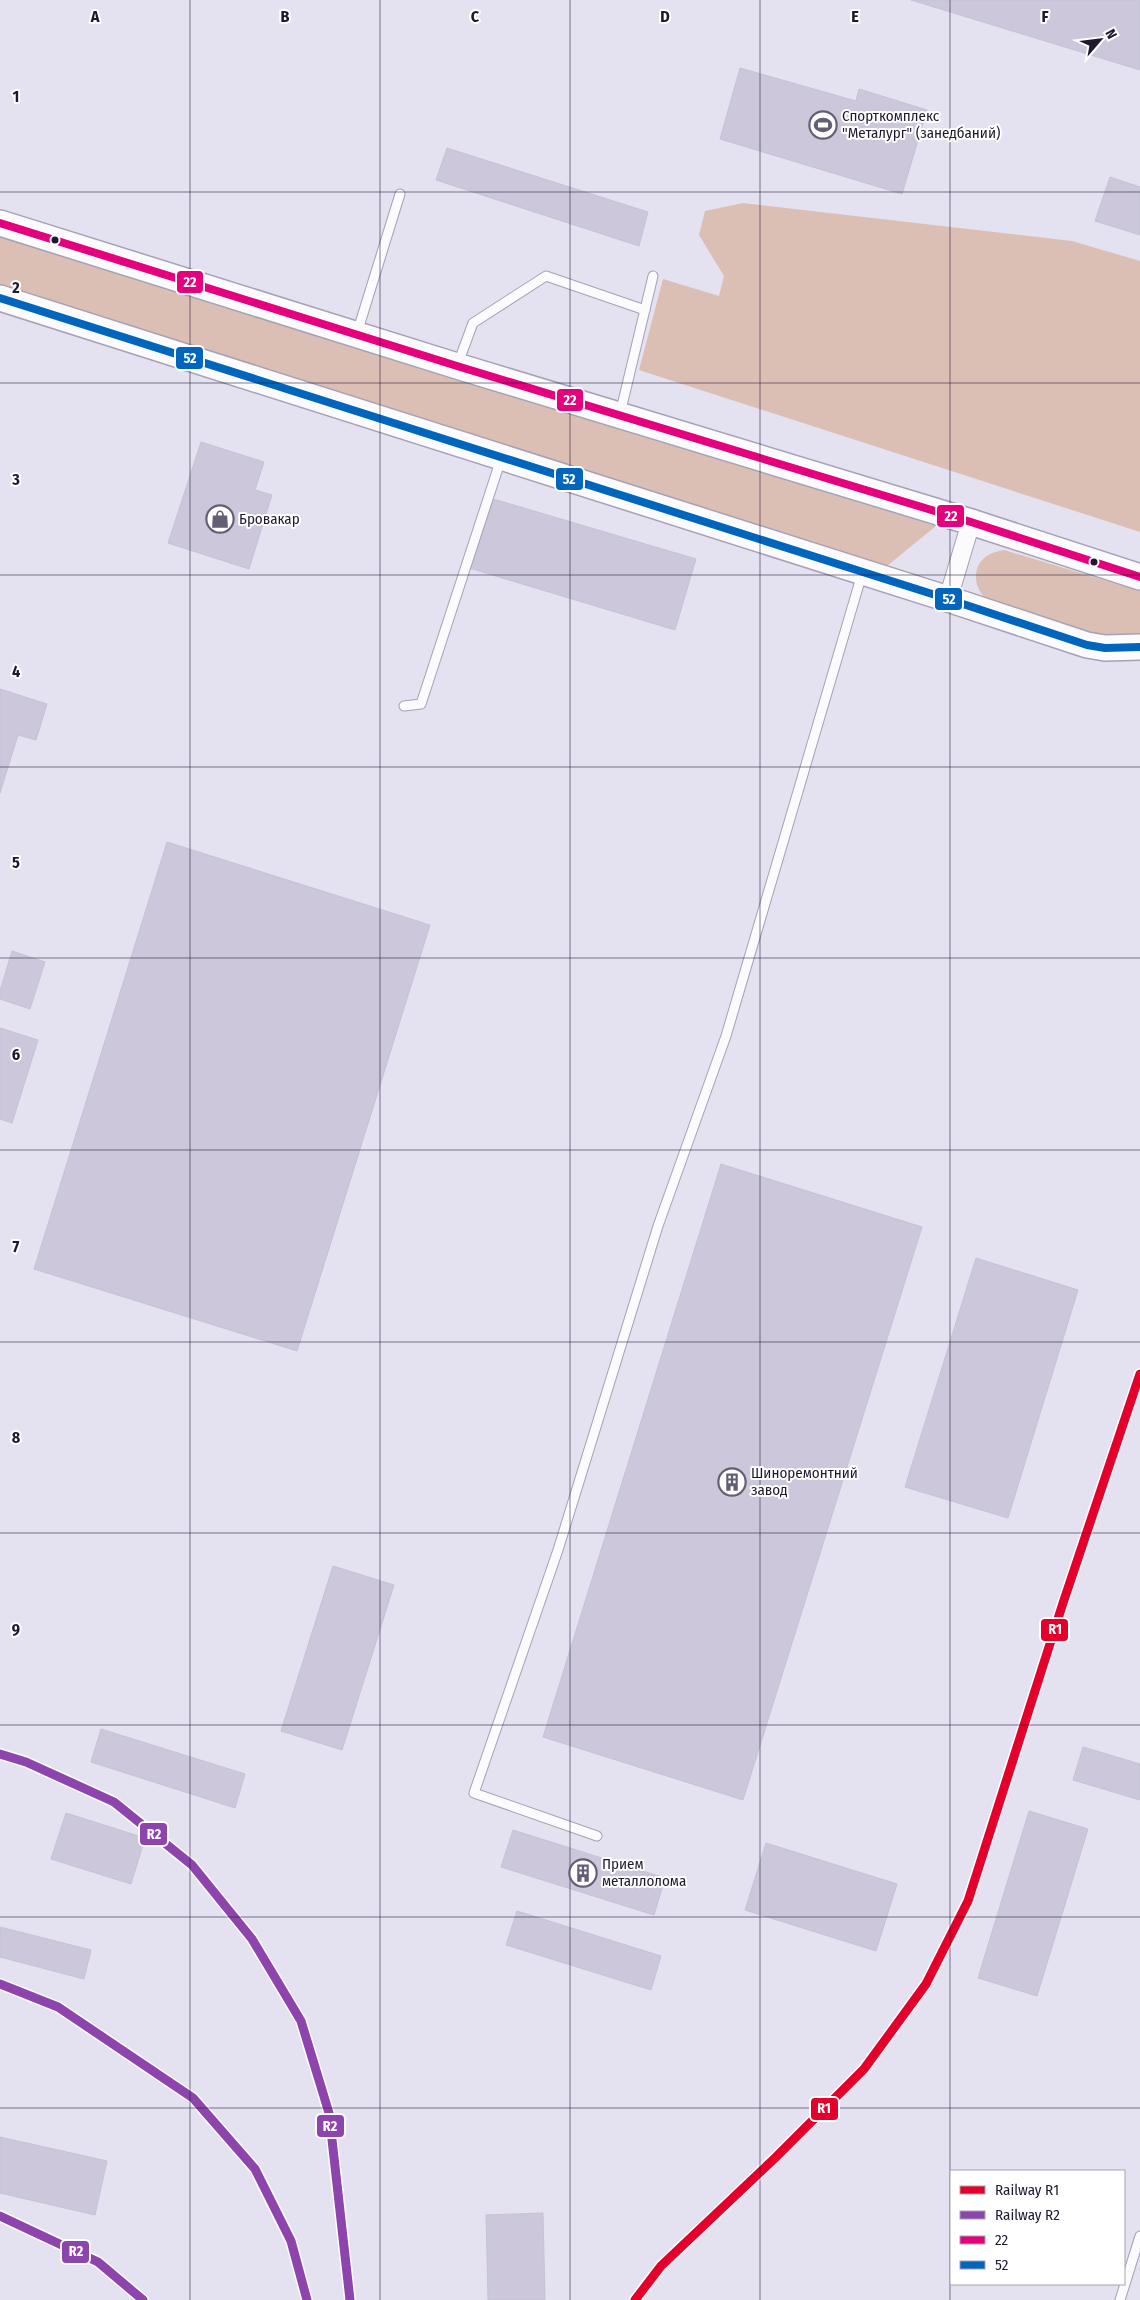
<svg xmlns="http://www.w3.org/2000/svg" width="1140" height="2300" viewBox="0 0 1140 2300" font-family="'Fira Sans Condensed',sans-serif">
	<rect width="100%" height="100%" fill="#e4e1f1"/>
	<!-- green -->
	<g fill="#dcbfb4">
		<path d="M 743,203 L 1072,241 L 1140,261 L 1140,532 L 639,370 L 663,279 L 719,296 L 724,276 L 699,235 L 705,211 Z"/>
		<path d="M 0,237 L 936,526 L 887,566 L 0,285 Z"/>
		<path d="M 1004,550 L 1140,591 L 1140,634 C 1122,636 1104,636 1086,633 C 1072,631 992,605 985,597 C 977,590 974,579 977,569 C 981,557 991,552 1004,550 Z"/>
	</g>
	<!-- building -->
	<g fill="#ccc7db" stroke="#c6c2d5">
		<path d="M 911,0 L 1140,0 L 1140,70 Z"/>
		<path d="M 740,68 L 856,101 L 859,89 L 927,110 L 902,194 L 720,139 Z"/>
		<path d="M 447,148 L 648,212 L 639,246 L 436,180 Z"/>
		<path d="M 1110,177 L 1140,187 L 1140,235 L 1095,221 Z"/>
		<path d="M 201,442 L 264,462 L 255,490 L 272,495 L 249,569 L 168,543 Z"/>
		<path d="M 490,498 L 696,559 L 675,630 L 469,568 Z"/>
		<path d="M 0,689 L 47,704 L 36,740 L 18,735 L 0,793 Z"/>
		<path d="M 167,842 L 430,925 L 297,1351 L 34,1269 Z"/>
		<path d="M 12,951 L 45,962 L 30,1009 L 0,999 L 0,991 Z"/>
		<path d="M 0,1028 L 38,1040 L 12,1123 L 0,1119 Z"/>
		<path d="M 721,1164 L 922,1227 L 743,1800 L 543,1737 Z"/>
		<path d="M 976,1258 L 1078,1290 L 1008,1518 L 905,1487 Z"/>
		<path d="M 333,1566 L 394,1585 L 342,1750 L 281,1731 Z"/>
		<path d="M 101,1729 L 245,1774 L 235,1808 L 91,1762 Z"/>
		<path d="M 1083,1747 L 1140,1764 L 1140,1800 L 1073,1780 Z"/>
		<path d="M 1029,1811 L 1088,1829 L 1037,1996 L 978,1978 Z"/>
		<path d="M 66,1813 L 145,1838 L 131,1884 L 51,1859 Z"/>
		<path d="M 513,1830 L 665,1878 L 654,1915 L 501,1867 Z"/>
		<path d="M 766,1843 L 897,1884 L 876,1951 L 745,1910 Z"/>
		<path d="M 517,1911 L 661,1956 L 651,1990 L 506,1945 Z"/>
		<path d="M 0,1927 L 91,1950 L 84,1979 L 0,1957 Z"/>
		<path d="M 0,2137 L 107,2161 L 95,2215 L 0,2193 Z"/>
		<path d="M 543,2213 L 545,2300 L 488,2300 L 486,2215 Z"/>
	</g>
	<g fill="none" stroke-linecap="round" stroke-linejoin="round">
		<!-- lane casing -->
		<g stroke="#a6a1b4" stroke-width="11">
			<g id="lane">
				<path d="M 357,333 L 400,194"/>
				<path d="M 457,366 L 473,323 L 546,276 L 645,310"/>
				<path d="M 620,414 L 653,276"/>
				<path d="M 404,706 L 421,704 L 501,459"/>
				<path d="M 597,1836 L 474,1793 L 558,1550 L 658,1226 L 726,1036 L 862,574"/>
				<path d="M 1120,2300 L 1140,2236"/>
			</g>
		</g>
		<!-- street casing -->
		<g stroke="#a6a1b4" stroke-width="20">
			<path id="street" d="M 948,599 L 971,522"/>
		</g>
		<!-- secondary casing -->
		<g stroke="#a6a1b4" stroke-width="28">
			<g id="secondary">
				<path d="M 0,223 L 457,366 L 971,522 L 1140,577"/>
				<path d="M 0,298 L 948,599 L 1087,645 L 1105,648 L 1140,647"/>
			</g>
		</g>
		<!-- lane -->
		<use href="#lane" stroke="#fbfafd" stroke-width="9"/>
		<!-- street -->
		<use href="#street" stroke="#fbfafd" stroke-width="18"/>
		<!-- secondary -->
		<use href="#secondary" stroke="#fbfafd" stroke-width="25"/>
		<!-- bus-1 casing -->
		<g stroke="#fff" stroke-width="11">
			<path id="bus-1" d="M 0,223 L 457,366 L 971,522 L 1140,577"/>
		</g>
		<!-- bus-2 casing -->
		<g stroke="#fff" stroke-width="11">
			<path id="bus-2" d="M 0,298 L 948,599 L 1087,645 L 1105,648 L 1140,647"/>
		</g>
		<!-- bus-1 -->
		<use href="#bus-1" stroke="#e5007d" stroke-width="8"/>
		<!-- bus-2 -->
		<use href="#bus-2" stroke="#0065bd" stroke-width="8"/>
		<!-- rail-1 casing -->
		<g stroke="#fff" stroke-width="12">
			<path id="rail-1" d="M 635,2300 L 661,2266 L 775,2158 L 864,2069 L 926,1984 L 968,1901 L 1063,1603 L 1140,1374"/>
		</g>
		<!-- rail-2 casing -->
		<g stroke="#fff" stroke-width="12">
			<g id="rail-2">
				<path d="M 0,1754 L 26,1762 L 114,1802 L 192,1865 L 252,1939 L 301,2021 L 329,2113 L 350,2300"/>
				<path d="M 0,1984 L 58,2007 L 193,2098 L 255,2169 L 291,2241 L 307,2300"/>
				<path d="M 0,2216 L 98,2262 L 143,2300"/>
			</g>
		</g>
		<!-- rail-1 -->
		<use href="#rail-1" stroke="#e4002b" stroke-width="9"/>
		<!-- rail-2 -->
		<use href="#rail-2" stroke="#8e44ad" stroke-width="9"/>
	</g>
	<!-- grid -->
	<path fill="none" stroke="#1f1830" stroke-width="1" stroke-opacity="0.55" d="M 190,0 L 190,2300M 380,0 L 380,2300M 570,0 L 570,2300M 760,0 L 760,2300M 950,0 L 950,2300M 0,192 L 1140,192M 0,383 L 1140,383M 0,575 L 1140,575M 0,767 L 1140,767M 0,958 L 1140,958M 0,1150 L 1140,1150M 0,1342 L 1140,1342M 0,1533 L 1140,1533M 0,1725 L 1140,1725M 0,1917 L 1140,1917M 0,2108 L 1140,2108"/>
	<!-- icons -->
	<defs>
		<g id="stadium-ring" transform="scale(1.4375)"><circle r="9.5" fill="#fff" stroke="#645e74" stroke-width="1.5"/><path d="M0-5a6.5 5 0 1 0 0 10a6.5 5 0 1 0 0-10ZM-3.5-1.8h7v3.6h-7Z" fill="#645e74"/></g>
		<g id="shop-ring" transform="scale(1.4375)"><circle r="9.5" fill="#fff" stroke="#645e74" stroke-width="1.5"/><path d="M-5-2.5h2.3a2.7 3.5 0 0 1 5.4 0H5L5.5 6h-11ZM-1.5-2.5h3a1.5 2.3 0 0 0-3 0Z" fill="#645e74"/></g>
		<g id="building-ring" transform="scale(1.4375)"><circle r="9.5" fill="#fff" stroke="#645e74" stroke-width="1.5"/><path d="M-4-6H4V6H1V3H-1V6H-4ZM-2.5-4.3h1.7v1.8h-1.7ZM.8-4.3h1.7v1.8H.8ZM-2.5-1h1.7V.8h-1.7ZM.8-1h1.7V.8H.8Z" fill="#645e74"/></g>
	</defs>
	<g fill-rule="evenodd">
		<use href="#stadium-ring" x="823" y="125"/>
		<use href="#shop-ring" x="220" y="519"/>
		<use href="#building-ring" x="732" y="1482"/>
		<use href="#building-ring" x="583" y="1873"/>
	</g>
	<!-- markers -->
	<g fill="#1f1830" stroke="#fff" stroke-width="2">
		<circle cx="55" cy="240" r="4.5"/>
		<circle cx="1094" cy="562" r="4.5"/>
	</g>
	<g text-anchor="middle" stroke-width="4" stroke-linejoin="round" paint-order="stroke">
		<!-- poi labels -->
		<g font-size="15" fill="#1f1830" stroke="#fff" text-anchor="start">
			<text x="842" y="121">Спорткомплекс<tspan x="842" dy="17">"Металург" (занедбаний)</tspan></text>
			<text x="239" y="524">Бровакар</text>
			<text x="751" y="1478">Шиноремонтний<tspan x="751" dy="17">завод</tspan></text>
			<text x="602" y="1869">Прием<tspan x="602" dy="17">металлолома</tspan></text>
		</g>
	</g>
	<g font-size="16" text-anchor="middle" font-weight="bold" fill="#1f1830" stroke="#fff" stroke-width="4" stroke-linejoin="round" paint-order="stroke">
		<text x="95" y="22">A</text>
		<text x="285" y="22">B</text>
		<text x="475" y="22">C</text>
		<text x="665" y="22">D</text>
		<text x="855" y="22">E</text>
		<text x="1045" y="22">F</text>
		<text x="16" y="102">1</text>
		<text x="16" y="293">2</text>
		<text x="16" y="485">3</text>
		<text x="16" y="677">4</text>
		<text x="16" y="868">5</text>
		<text x="16" y="1060">6</text>
		<text x="16" y="1252">7</text>
		<text x="16" y="1443">8</text>
		<text x="16" y="1635">9</text>
	</g>
	<g stroke="#fff" stroke-width="2">
		<rect x="176" y="270" width="28" height="24" rx="5" fill="#e5007d"/>
		<rect x="175" y="346" width="29" height="24" rx="5" fill="#0065bd"/>
		<rect x="556" y="388" width="28" height="24" rx="5" fill="#e5007d"/>
		<rect x="555" y="467" width="29" height="24" rx="5" fill="#0065bd"/>
		<rect x="936" y="504" width="29" height="24" rx="5" fill="#e5007d"/>
		<rect x="934" y="587" width="29" height="24" rx="5" fill="#0065bd"/>
		<rect x="1040" y="1618" width="29" height="24" rx="5" fill="#e4002b"/>
		<rect x="139" y="1822" width="29" height="24" rx="5" fill="#8e44ad"/>
		<rect x="810" y="2097" width="29" height="24" rx="5" fill="#e4002b"/>
		<rect x="316" y="2114" width="29" height="24" rx="5" fill="#8e44ad"/>
		<rect x="61" y="2240" width="29" height="24" rx="5" fill="#8e44ad"/>
	</g>
	<g font-size="14" text-anchor="middle" font-weight="bold" fill="#fff">
		<text x="190" y="287">22</text>
		<text x="190" y="363">52</text>
		<text x="570" y="405">22</text>
		<text x="569" y="484">52</text>
		<text x="951" y="521">22</text>
		<text x="949" y="604">52</text>
		<text x="1055" y="1634">R1</text>
		<text x="154" y="1839">R2</text>
		<text x="824" y="2113">R1</text>
		<text x="330" y="2131">R2</text>
		<text x="76" y="2256">R2</text>
	</g>
	<!-- legend -->
	<rect x="950" y="2170" width="175" height="115" fill="#ffffff" stroke="#a5a3ac"/>
	<rect x="960" y="2186" width="25" height="8" fill="#e4002b" stroke="#a5a3ac"/>
	<text x="995" y="2195" font-size="15" fill="#1f1830">Railway R1</text>
	<rect x="960" y="2211" width="25" height="8" fill="#8e44ad" stroke="#a5a3ac"/>
	<text x="995" y="2220" font-size="15" fill="#1f1830">Railway R2</text>
	<rect x="960" y="2236" width="25" height="8" fill="#e5007d" stroke="#a5a3ac"/>
	<text x="995" y="2245" font-size="15" fill="#1f1830">22</text>
	<rect x="960" y="2261" width="25" height="8" fill="#0065bd" stroke="#a5a3ac"/>
	<text x="995" y="2270" font-size="15" fill="#1f1830">52</text>
	<!-- north arrow -->
	<g transform="translate(1100 40) rotate(62)" stroke="#ffffff" stroke-width="4" paint-order="stroke">
	<path d="M0-4L9 19L0 12L-9 19Z" fill="#1f1830"/>
	<text y="-8" font-size="14" font-weight="bold" text-anchor="middle" fill="#1f1830">N</text>
	</g>
</svg>
